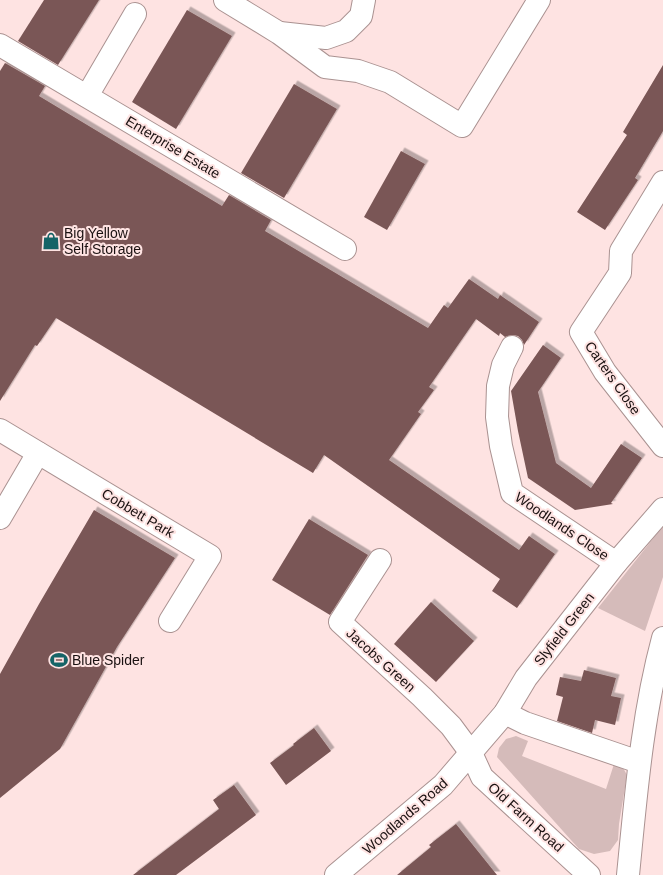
<svg xmlns="http://www.w3.org/2000/svg" width="663" height="875" viewBox="0 0 663 875" font-family="Arial,sans-serif">
	<defs>
		<filter id="shadow"><feDropShadow dx="3.5" dy="-3.5" stdDeviation="0" flood-color="#0004"/></filter>
	</defs>
	<rect width="100%" height="100%" fill="#fee3e2"/>
	<!-- green -->
	<g fill="#d5bbba">
		<path d="M 663,526 L 663,577 L 645,631 L 598,608 Z"/>
		<path d="M 516,736 L 528,741 L 522,756 L 606,789 L 614,764 L 622,766 L 627,775 L 619,824 L 618,840 L 610,851 L 594,854 L 579,849 L 504,765 L 497,757 L 499,748 L 506,739 Z"/>
	</g>
	<!-- building -->
	<g fill="#7a5756" filter="url(#shadow)">
		<path d="M 44,0 L 99,0 L 58,65 L 18,41 Z"/>
		<path d="M 187,10 L 232,36 L 176,129 L 132,102 Z"/>
		<path d="M 5,63 L 45,86 L 39,96 L 222,206 L 229,195 L 271,220 L 265,231 L 428,328 L 444,305 L 448,308 L 469,279 L 498,299 L 500,295 L 539,322 L 524,345 L 522,340 L 518,336 L 512,335 L 505,337 L 500,333 L 499,336 L 476,319 L 429,387 L 434,390 L 418,412 L 421,414 L 389,460 L 519,550 L 529,536 L 555,554 L 517,608 L 492,591 L 500,579 L 324,455 L 313,473 L 56,318 L 37,346 L 35,345 L 0,401 L 0,71 Z"/>
		<path d="M 663,65 L 663,131 L 635,178 L 638,180 L 605,230 L 577,212 L 627,135 L 623,132 Z"/>
		<path d="M 294,84 L 337,109 L 284,198 L 241,173 Z"/>
		<path d="M 401,151 L 425,164 L 387,230 L 364,217 Z"/>
		<path d="M 543,345 L 561,358 L 538,392 L 556,463 L 591,488 L 621,444 L 642,458 L 611,503 L 613,504 L 575,510 L 528,478 L 518,431 L 511,391 Z"/>
		<path d="M 94,510 L 175,558 L 117,647 L 60,749 L 0,798 L 0,674 L 39,604 Z"/>
		<path d="M 309,519 L 368,555 L 330,615 L 272,580 Z"/>
		<path d="M 431,602 L 474,641 L 436,682 L 394,644 Z"/>
		<path d="M 584,670 L 616,678 L 611,696 L 621,698 L 615,725 L 595,720 L 592,733 L 557,721 L 563,697 L 556,695 L 560,677 L 581,681 Z"/>
		<path d="M 314,728 L 331,751 L 286,785 L 270,763 L 294,745 L 293,744 Z"/>
		<path d="M 234,785 L 256,815 L 176,875 L 133,875 L 219,809 L 213,800 Z"/>
		<path d="M 456,824 L 497,875 L 397,875 L 431,847 L 429,845 Z"/>
	</g>
	<g fill="none" stroke-linecap="round" stroke-linejoin="round">
		<!-- minor casing -->
		<g stroke="#aa9291" stroke-width="24">
			<g id="minor">
				<path d="M 225,0 L 279,33 L 325,67 L 358,71 L 390,82 L 462,126 L 539,0"/>
				<path d="M 280,33 L 326,38 L 346,31 L 361,16 L 364,0"/>
				<path d="M 0,45 L 345,249"/>
				<path d="M 87,96 L 135,14"/>
				<path d="M 663,182 L 621,251 L 620,273 L 581,332 L 605,372 L 663,446"/>
				<path d="M 512,347 L 503,365 L 498,386 L 497,417 L 501,446 L 512,493 L 616,563"/>
				<path d="M 0,430 L 210,556 L 170,621"/>
				<path d="M 0,518 L 38,453"/>
				<path d="M 380,560 L 340,622 L 422,697 L 451,726 L 471,753 L 482,777 L 589,875"/>
				<path d="M 505,713 L 525,723 L 639,762"/>
				<path d="M 336,875 L 443,785 L 505,713 L 526,678 L 616,563 L 663,509"/>
				<path d="M 628,875 C 636,795 642,716 663,638"/>
			</g>
		</g>
		<!-- minor -->
		<use href="#minor" stroke="#fff" stroke-width="22"/>
	</g>
	<!-- icons -->
	<defs>
		<g id="shop-bare" transform="scale(1.38)"><path d="M-5-2.5h2.3a2.7 3.5 0 0 1 5.4 0H5L5.5 6h-11ZM-1.5-2.5h3a1.5 2.3 0 0 0-3 0Z" fill="#156467" stroke="#fee3e2" stroke-width="2.5" paint-order="stroke"/></g>
		<g id="stadium-bare" transform="scale(1.38)"><path d="M0-5a6.5 5 0 1 0 0 10a6.5 5 0 1 0 0-10ZM-3.5-1.8h7v3.6h-7Z" fill="#156467" stroke="#fee3e2" stroke-width="2.5" paint-order="stroke"/></g>
	</defs>
	<g fill-rule="evenodd">
		<use href="#shop-bare" x="51" y="241"/>
		<use href="#stadium-bare" x="59" y="660"/>
	</g>
	<g text-anchor="middle" stroke-width="4" stroke-linejoin="round" paint-order="stroke">
		<!-- street labels -->
		<g font-size="14" fill="#1a1111" stroke="#fee3e2">
			<text transform="translate(173 147) rotate(31)" y="5">Enterprise Estate</text>
			<text transform="translate(613 378) rotate(55)" y="5">Carters Close</text>
			<text transform="translate(138 513) rotate(31)" y="5">Cobbett Park</text>
			<text transform="translate(562 526) rotate(34)" y="5">Woodlands Close</text>
			<text transform="translate(564 629) rotate(-52)" y="5">Slyfield Green</text>
			<text transform="translate(381 660) rotate(42)" y="5">Jacobs Green</text>
			<text transform="translate(405 816) rotate(-41)" y="5">Woodlands Road</text>
			<text transform="translate(526 817) rotate(42)" y="5">Old Farm Road</text>
		</g>
		<!-- poi labels -->
		<g font-size="14" fill="#1a1111" stroke="#fee3e2" text-anchor="start">
			<text x="64" y="238">Big Yellow<tspan x="64" dy="16">Self Storage</tspan></text>
			<text x="72" y="665">Blue Spider</text>
		</g>
	</g>
</svg>
